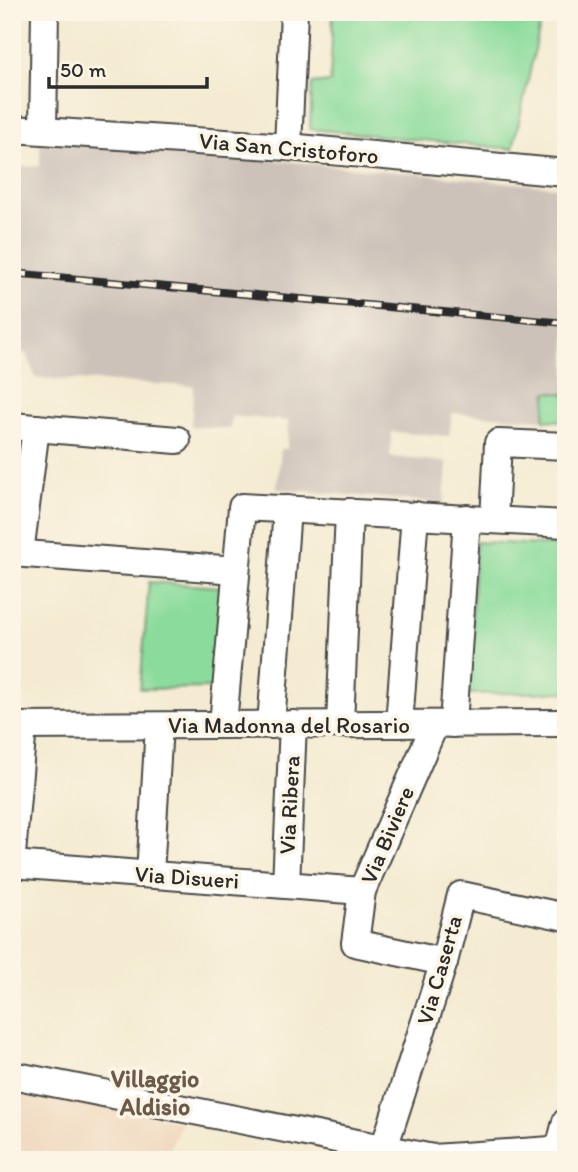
<svg xmlns="http://www.w3.org/2000/svg" width="578" height="1172" viewBox="0 0 578 1172" font-family="Itim,sans-serif">
	<rect width="100%" height="100%" fill="#fcf5e5"/>
	<filter id="ink" filterUnits="userSpaceOnUse"><feTurbulence type="fractalNoise" baseFrequency=".0143" numOctaves="2"/><feDisplacementMap in="SourceGraphic" scale="14" xChannelSelector="R" yChannelSelector="G"/><feConvolveMatrix kernelMatrix="1 2 1 2 8 2 1 2 1" color-interpolation-filters="sRGB"/></filter>
	<filter id="wash" filterUnits="userSpaceOnUse"><feTurbulence type="fractalNoise" baseFrequency=".00686" numOctaves="4" result="noise"/><feDisplacementMap in="SourceGraphic" scale="28" xChannelSelector="R" yChannelSelector="G"/><feGaussianBlur stdDeviation="1.57" result="paint"/><feColorMatrix in="noise" values="0 0 0 0 0 0 0 0 0 0 0 0 0 0 0 0 0 1.4 0 .05"/><feComposite in="paint" operator="in"/></filter>
	<g filter="url(#wash)">
		<rect width="100%" height="100%" fill="#f4ebd2"/>
		<!-- built -->
		<path fill="#efd6bb" d="M 12,1084 L 53,1092 L 63,1103 L 76,1095 L 182,1123 L 164,1160 L 12,1160 Z"/>
		<!-- industrial -->
		<path fill="#cdc2b9" d="M 40,138 L 566,188 L 566,421 L 452,413 L 449,436 L 392,432 L 390,457 L 447,462 L 444,503 L 277,489 L 281,449 L 287,449 L 289,421 L 232,416 L 230,429 L 191,426 L 194,386 L 36,378 L 27,354 L 12,350 L 12,167 L 40,166 Z"/>
		<!-- green -->
		<g fill="#8bdc9c" stroke="#5b8464" stroke-width="2">
			<path d="M 333,12 L 543,12 L 513,149 L 310,129 L 312,84 L 330,82 Z"/>
			<path d="M 547,392 L 566,394 L 566,421 L 544,420 Z"/>
			<path d="M 476,542 L 566,546 L 566,692 L 468,694 Z"/>
			<path d="M 149,582 L 221,587 L 212,688 L 140,689 Z"/>
		</g>
	</g>
	<g filter="url(#ink)">
		<g fill="none" stroke-linecap="round" stroke-linejoin="round">
			<!-- street casing -->
			<g stroke="#494844" stroke-width="30">
				<g id="street">
					<path d="M 12,129 L 288,147 L 566,173"/>
					<path d="M 43,129 L 45,12"/>
					<path d="M 288,147 L 294,12"/>
					<path d="M 12,426 L 177,440"/>
					<path d="M 494,520 L 498,443 L 566,446"/>
					<path d="M 12,553 L 236,570"/>
					<path d="M 20,553 L 36,428"/>
					<path d="M 340,724 L 349,512"/>
					<path d="M 399,724 L 415,515"/>
					<path d="M 435,724 L 362,891 L 355,943 L 444,962"/>
					<path d="M 453,724 L 467,518"/>
					<path d="M 223,725 L 242,507 L 566,524"/>
					<path d="M 271,725 L 287,509"/>
					<path d="M 12,726 L 566,723"/>
					<path d="M 12,855 L 23,726"/>
					<path d="M 12,864 L 362,891"/>
					<path d="M 150,874 L 159,726"/>
					<path d="M 286,885 L 293,724"/>
					<path d="M 12,1075 L 433,1158 L 566,1149"/>
					<path d="M 384,1148 L 444,962 L 461,895 L 566,917"/>
					<path d="M 559,1149 L 566,1122"/>
				</g>
			</g>
			<!-- street -->
			<use href="#street" stroke="#fff" stroke-width="26"/>
			<!-- rail casing -->
			<g stroke="#2b2b2b" stroke-width="8">
				<path id="rail" d="M 12,273 L 566,323"/>
			</g>
			<!-- rail -->
			<use href="#rail" stroke="#fcf5e5" stroke-width="5" stroke-dasharray="16" stroke-linecap="butt"/>
		</g>
	</g>
	<g text-anchor="middle" stroke-width="7" stroke-linejoin="round" paint-order="stroke">
		<!-- street labels -->
		<g font-size="23" fill="#2b2b2b" stroke="#fcf5e5">
			<text transform="translate(289 148) rotate(5)" y="8">Via San Cristoforo</text>
			<text x="289" y="733">Via Madonna del Rosario</text>
			<text transform="translate(289 805) rotate(-87)" y="8">Via Ribera</text>
			<text transform="translate(387 835) rotate(-67)" y="8">Via Biviere</text>
			<text transform="translate(187 877) rotate(4)" y="8">Via Disueri</text>
			<text transform="translate(439 970) rotate(-74)" y="8">Via Caserta</text>
		</g>
		<!-- neighbourhood labels -->
		<g font-size="24" font-weight="bold" fill="#6c5b4d" stroke="#fcf5e5">
			<text x="155" y="1087">Villaggio<tspan x="155" dy="28">Aldisio</tspan></text>
		</g>
	</g>
	<!-- margin -->
	<rect width="578" height="1172" fill="none" stroke="#fcf5e5" stroke-width="42"/>
	<!-- scale -->
	<path d="M49 77v10h158v-10" fill="none" stroke="#2b2b2b" stroke-width="3.5"/>
	<text x="60" y="77" font-size="21" fill="#2b2b2b" stroke="#fcf5e5" stroke-width="5" paint-order="stroke">50 m</text>
</svg>
